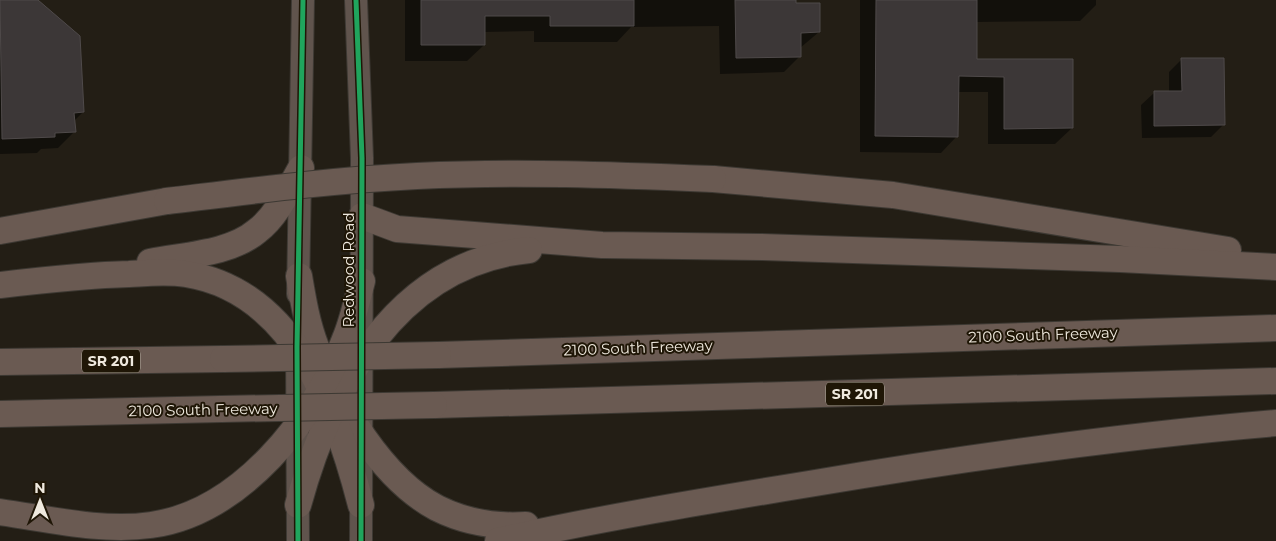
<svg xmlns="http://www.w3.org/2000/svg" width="1276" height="541" viewBox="0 0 1276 541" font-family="Montserrat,sans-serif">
	<rect width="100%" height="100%" fill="#231e15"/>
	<!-- shadow -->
	<g fill="#0007">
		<path d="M 0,0 L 37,0 L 83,112 L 74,121 L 74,132 L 58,148 L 41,149 L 37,153 L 0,154 Z"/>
		<path d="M 405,0 L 795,0 L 795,4 L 819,32 L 800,48 L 800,56 L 784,72 L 720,74 L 719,26 L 631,27 L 617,42 L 534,42 L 534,31 L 484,32 L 484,45 L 467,61 L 405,61 Z"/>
		<path d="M 860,0 L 1096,0 L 1096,5 L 1080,21 L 976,22 L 975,60 L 1071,60 L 1072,128 L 1055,144 L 988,144 L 988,92 L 957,92 L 957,136 L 941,153 L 860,152 Z"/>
		<path d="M 1182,59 L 1224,124 L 1211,137 L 1142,138 L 1141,105 L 1154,93 L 1169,93 L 1169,72 Z"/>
	</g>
	<!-- building -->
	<g fill="#3c3737" stroke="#4f4a4a">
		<path d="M 0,0 L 38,0 L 80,36 L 84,112 L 74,113 L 76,132 L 55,133 L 55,137 L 2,139 Z"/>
		<path d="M 421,0 L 634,0 L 634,26 L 550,26 L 550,16 L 485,16 L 485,45 L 421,45 Z"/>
		<path d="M 735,0 L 796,0 L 796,3 L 820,3 L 820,32 L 801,33 L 801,57 L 736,58 Z"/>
		<path d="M 876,0 L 977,0 L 977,59 L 1073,59 L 1073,128 L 1004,129 L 1004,77 L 959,76 L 958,137 L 875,136 Z"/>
		<path d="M 1181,58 L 1224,58 L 1225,125 L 1154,126 L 1154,91 L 1182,91 Z"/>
	</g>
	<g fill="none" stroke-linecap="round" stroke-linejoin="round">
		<!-- major casing -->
		<g stroke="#3d3933" stroke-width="24">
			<g id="major">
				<path d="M 356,0 L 362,158 L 361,541"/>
				<path d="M 298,294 L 303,0"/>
				<path d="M 297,343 L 298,541"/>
			</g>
		</g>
		<!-- highway casing -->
		<g stroke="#3d3933" stroke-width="28">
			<g id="highway">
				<path d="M 713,179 L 893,195 L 1228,250"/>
				<path d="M 362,216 L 397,229 L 602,245 L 761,247 L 1120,259 L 1276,267"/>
				<path d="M 0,231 L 167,201"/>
				<path d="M 150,262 C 184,255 230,254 257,231 C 277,216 289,189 301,168"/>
				<path d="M 299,276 C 303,300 307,324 316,347 C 337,403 382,479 437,508 C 465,522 495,527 526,525"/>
				<path d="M 0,285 C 43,280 86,275 129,274 C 148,273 167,271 186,274 C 295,291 337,412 361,505"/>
				<path d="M 438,355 L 1276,328"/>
				<path d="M 0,362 L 223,359"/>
				<path d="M 434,405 L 1276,381"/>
				<path d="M 0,414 L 221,409"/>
				<path d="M 298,505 C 330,389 395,263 529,250"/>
				<path d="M 0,512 C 49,519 102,532 151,525 C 240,513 315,419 345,339 C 353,320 357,300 362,281"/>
				<path d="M 498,541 C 601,518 705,501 809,484 C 964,458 1119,436 1276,423"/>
			</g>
		</g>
		<!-- major -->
		<use href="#major" stroke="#60544d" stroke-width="22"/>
		<!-- highway -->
		<use href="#highway" stroke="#6a5a52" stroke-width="26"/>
		<!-- highway-bridge casing -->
		<g stroke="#3d3933" stroke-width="28" stroke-linecap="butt">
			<g id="highway-bridge">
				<path d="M 167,201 C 250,191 333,180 417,176 C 516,171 615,175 713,179"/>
				<path d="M 223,359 L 438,355"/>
				<path d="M 221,409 L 434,405"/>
			</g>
		</g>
		<!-- highway-bridge -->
		<use href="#highway-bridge" stroke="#6a5a52" stroke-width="26"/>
		<!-- cycleway casing -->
		<g stroke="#1f1606" stroke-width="8">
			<g id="cycleway">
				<path d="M 356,0 L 362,158 L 361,541"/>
				<path d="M 298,541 L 297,347 L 303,0"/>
			</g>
		</g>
		<!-- cycleway -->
		<use href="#cycleway" stroke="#20a55d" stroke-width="5"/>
	</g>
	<g text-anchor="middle" stroke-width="4" stroke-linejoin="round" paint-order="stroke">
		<!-- shield labels -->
		<g fill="#1f1606" stroke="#b1aa9d" stroke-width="1">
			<rect x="82" y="349.5" width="58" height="23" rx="4"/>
			<rect x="826" y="382.5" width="58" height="23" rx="4"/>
		</g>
		<g font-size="14" font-weight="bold" fill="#efe9de">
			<text x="111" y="366">SR 201</text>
			<text x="855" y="399">SR 201</text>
		</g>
		<!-- street labels -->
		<g font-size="15" fill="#efe9de" stroke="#1f1606">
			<text transform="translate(349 270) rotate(-90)" y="5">Redwood Road</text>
			<text transform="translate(1043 335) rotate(-2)" y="5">2100 South Freeway</text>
			<text transform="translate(638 348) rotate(-2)" y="5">2100 South Freeway</text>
			<text transform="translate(203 410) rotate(-1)" y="5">2100 South Freeway</text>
		</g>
	</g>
	<!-- north arrow -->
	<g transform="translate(40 501)" stroke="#1f1606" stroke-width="4" paint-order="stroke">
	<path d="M0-4L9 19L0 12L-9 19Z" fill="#efe9de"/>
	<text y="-8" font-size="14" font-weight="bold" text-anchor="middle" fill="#efe9de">N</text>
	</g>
</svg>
